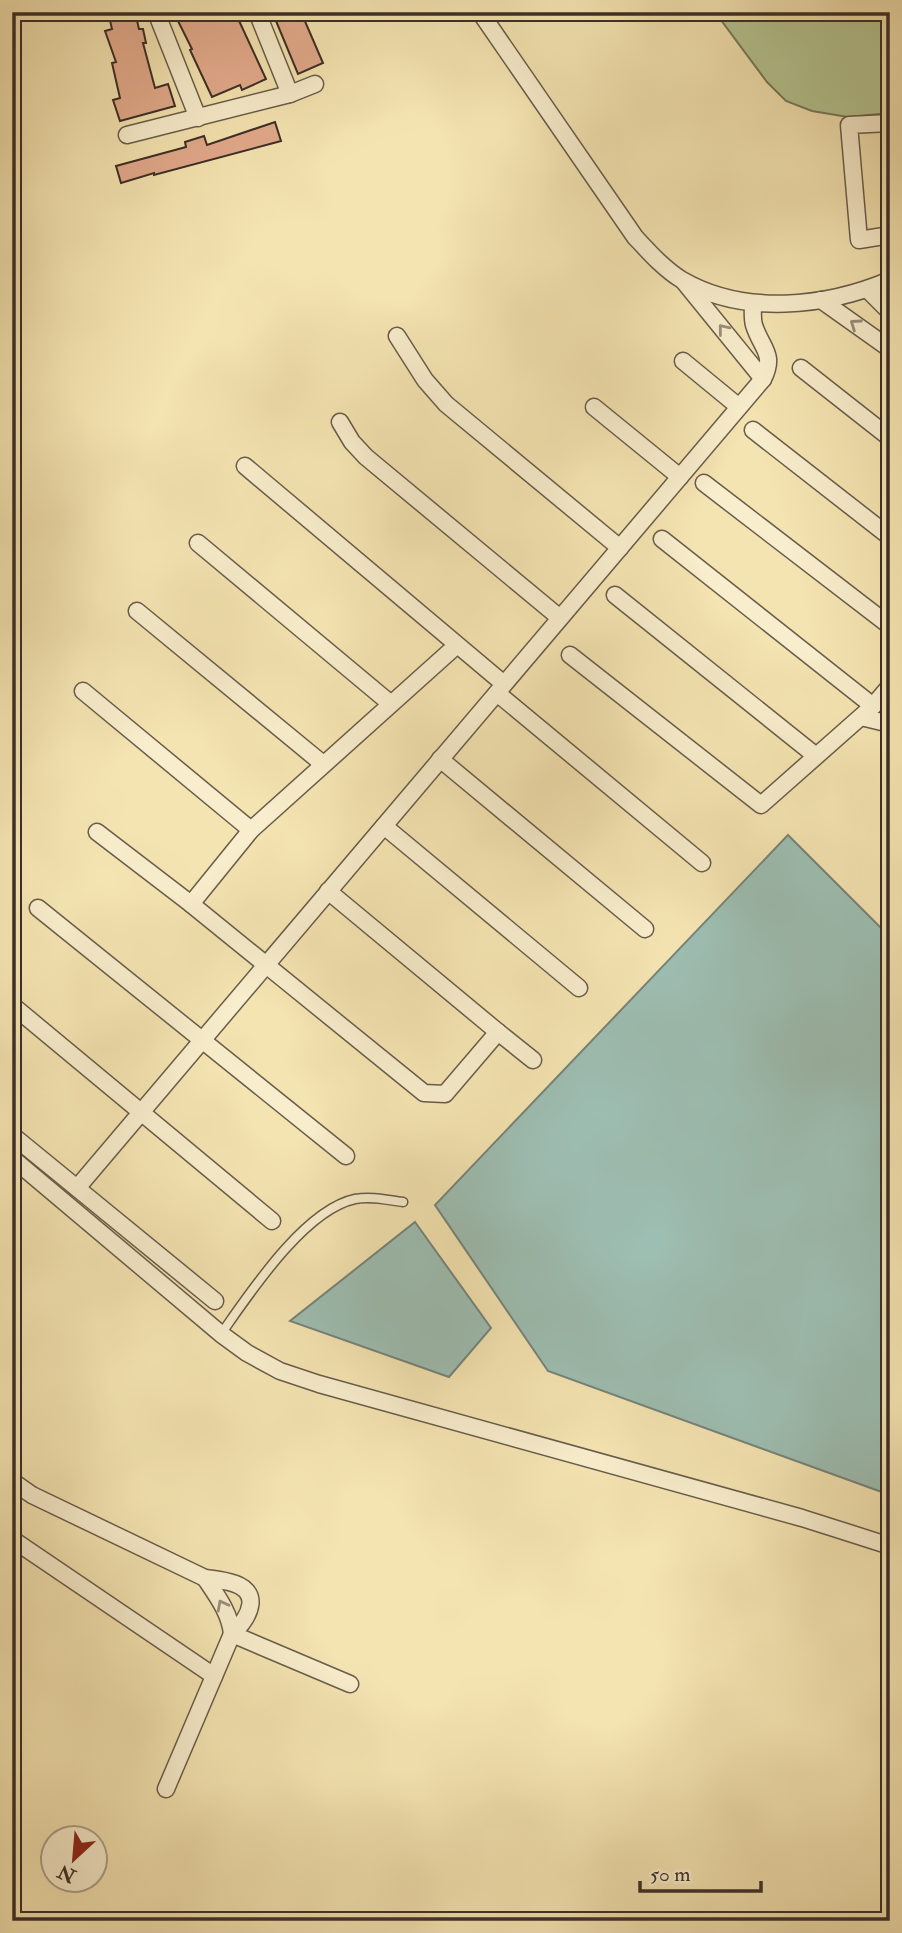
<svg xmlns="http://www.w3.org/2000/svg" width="902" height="1933" viewBox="0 0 902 1933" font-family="'IM FELL Double Pica',serif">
	<rect width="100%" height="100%" fill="#f4e4b1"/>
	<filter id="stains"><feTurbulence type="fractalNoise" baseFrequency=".00286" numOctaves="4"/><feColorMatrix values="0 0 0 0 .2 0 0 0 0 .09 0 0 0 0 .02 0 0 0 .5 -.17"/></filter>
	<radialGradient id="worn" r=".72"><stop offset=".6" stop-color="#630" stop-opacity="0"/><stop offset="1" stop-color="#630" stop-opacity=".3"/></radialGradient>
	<!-- green -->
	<path fill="#b5c591" stroke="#787a5c" stroke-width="2" d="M 715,12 L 890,12 L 890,113 L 848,117 L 812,111 L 786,101 L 767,82 Z"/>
	<!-- water -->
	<g fill="#9dbeb2" stroke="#76847b" stroke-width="2">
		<path d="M 788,835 L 890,937 L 890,1495 L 548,1371 L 435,1205 Z"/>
		<path d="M 415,1222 L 491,1328 L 449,1377 L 290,1321 Z"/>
	</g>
	<!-- building -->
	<g fill="#e2aa8b" stroke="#3b2e28" stroke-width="2">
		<path d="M 108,12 L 135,12 L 139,29 L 143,29 L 146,43 L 143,43 L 155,88 L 168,84 L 175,106 L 120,121 L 113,100 L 120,98 L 112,63 L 116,62 L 105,31 L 112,29 Z"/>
		<path d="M 191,12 L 235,12 L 266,79 L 242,90 L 240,85 L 212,97 L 190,50 L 192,49 L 177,19 Z"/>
		<path d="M 296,12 L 301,12 L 323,63 L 298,74 L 276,21 Z"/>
		<path d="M 275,122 L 281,141 L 154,175 L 154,173 L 121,183 L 116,166 L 186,147 L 185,142 L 204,136 L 207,145 Z"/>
	</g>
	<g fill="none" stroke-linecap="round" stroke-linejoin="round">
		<!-- service casing -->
		<g stroke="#695c4a" stroke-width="11">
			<path id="service" d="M 221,1334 C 250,1293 304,1210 355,1199 C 372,1196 387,1200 403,1202"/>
		</g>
		<!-- minor casing -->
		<g stroke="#695c4a" stroke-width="19">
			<g id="minor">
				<path d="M 156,12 L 198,118"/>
				<path d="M 480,12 L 635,237 C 649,252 664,269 682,280 C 744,316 826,307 890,280"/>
				<path d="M 290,94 L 315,84"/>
				<path d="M 890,123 L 849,125 L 859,240 L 890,235"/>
				<path d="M 127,135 L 290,94 L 257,12"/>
				<path d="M 685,283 L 763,379"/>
				<path d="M 868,290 L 890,312"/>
				<path d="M 821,300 L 890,349"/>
				<path d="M 397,336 L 425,380 L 446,404 L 620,548"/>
				<path d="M 683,361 L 739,407"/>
				<path d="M 801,368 L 890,438"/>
				<path d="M 594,407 L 680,477"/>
				<path d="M 340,422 L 352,442 L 366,457 L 560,618"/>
				<path d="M 753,430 L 890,537"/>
				<path d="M 245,466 L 504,684"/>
				<path d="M 704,483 L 890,626"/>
				<path d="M 662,539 L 873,706"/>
				<path d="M 198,543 L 391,704"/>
				<path d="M 615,595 L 816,756"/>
				<path d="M 137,611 L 323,764"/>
				<path d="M 570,655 L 761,805 L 873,706 L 890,686"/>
				<path d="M 83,691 L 251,830"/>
				<path d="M 497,693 L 702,863"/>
				<path d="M 861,717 L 890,724"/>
				<path d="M 440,759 L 645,929"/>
				<path d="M 384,826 L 579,988"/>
				<path d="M 97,832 L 191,904 L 424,1093 L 445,1094 L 498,1032 L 328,891"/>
				<path d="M 191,904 L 251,830 L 457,645"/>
				<path d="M 38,908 L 346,1156"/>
				<path d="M 12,1005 L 272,1221"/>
				<path d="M 498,1032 L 533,1060"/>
				<path d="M 12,1135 L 215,1301"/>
				<path d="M 12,1158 L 221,1334 L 247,1353 L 280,1371 L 319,1384 L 802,1518 L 890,1546"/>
				<path d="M 77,1188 L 763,379 C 776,354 761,348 754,325 C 752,318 753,311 753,303"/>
				<path d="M 12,1481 L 32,1495 L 205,1578 C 213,1579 221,1580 229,1582 C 263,1590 251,1616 232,1634 L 166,1789"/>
				<path d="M 12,1539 L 214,1676"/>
				<path d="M 205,1578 C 217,1596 230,1613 232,1634"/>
				<path d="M 232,1634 L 350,1684"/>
			</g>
		</g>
		<!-- service -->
		<use href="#service" stroke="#f8edcc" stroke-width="8"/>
		<!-- minor -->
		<use href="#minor" stroke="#f8edcc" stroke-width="16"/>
	</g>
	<!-- one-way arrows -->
	<defs><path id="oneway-chevron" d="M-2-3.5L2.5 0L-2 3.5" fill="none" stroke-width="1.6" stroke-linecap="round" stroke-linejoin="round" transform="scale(1.75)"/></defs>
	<g stroke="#9a8e7a">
		<use href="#oneway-chevron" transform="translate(855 324) rotate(-145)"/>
		<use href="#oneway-chevron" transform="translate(723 329) rotate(-129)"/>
		<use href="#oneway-chevron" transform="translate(222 1605) rotate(-118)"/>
	</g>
	<!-- margin -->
	<rect width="902" height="1933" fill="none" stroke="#f4e4b1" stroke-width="42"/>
	<rect x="14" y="14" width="874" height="1905" fill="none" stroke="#3b2e28" stroke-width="3.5"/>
	<rect x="21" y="21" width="860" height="1891" fill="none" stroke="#3b2e28" stroke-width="2"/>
	<!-- north arrow -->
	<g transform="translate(74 1859) rotate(206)"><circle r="33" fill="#f8edcc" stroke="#aca18a" stroke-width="2"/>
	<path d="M0-5L12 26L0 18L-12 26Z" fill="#8f2418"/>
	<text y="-10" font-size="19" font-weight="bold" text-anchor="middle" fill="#3b2e28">N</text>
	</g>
	<!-- scale -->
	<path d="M640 1881v10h121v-10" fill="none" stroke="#3b2e28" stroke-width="3.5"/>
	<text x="650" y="1881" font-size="21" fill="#3b2e28" stroke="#f8edcc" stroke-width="5" paint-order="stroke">50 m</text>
	<rect width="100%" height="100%" filter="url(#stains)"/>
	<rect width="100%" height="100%" fill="url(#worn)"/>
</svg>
